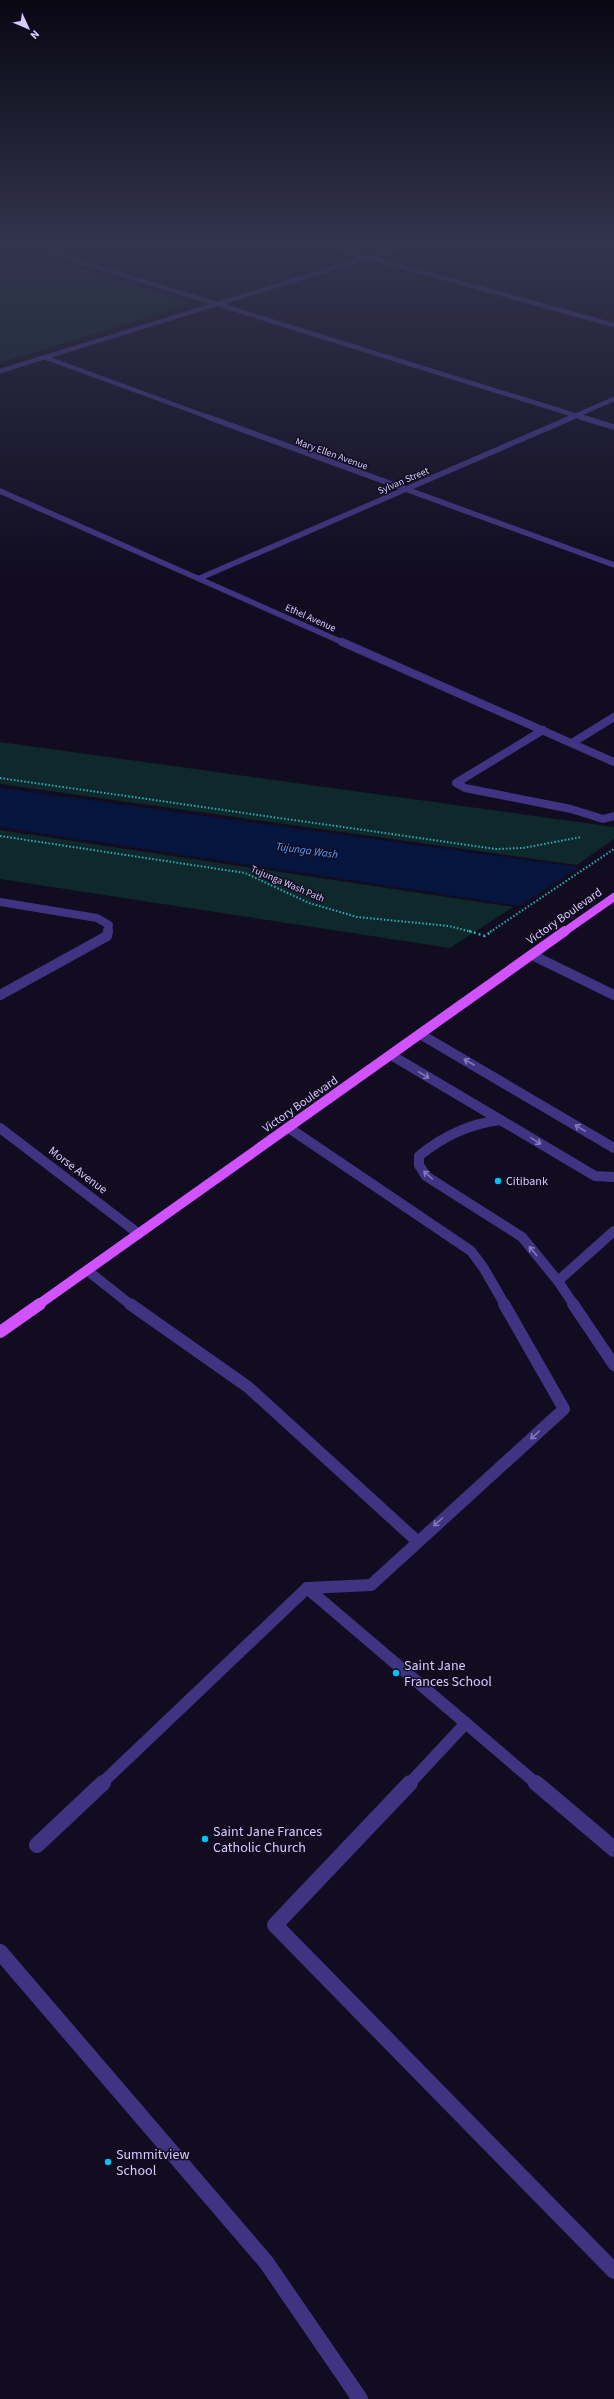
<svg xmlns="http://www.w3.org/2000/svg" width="614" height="2399" viewBox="0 0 614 2399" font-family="'Source Sans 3',sans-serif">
	<rect width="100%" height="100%" fill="#110c20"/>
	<!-- green -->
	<g fill="#0e282b">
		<path d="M 19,249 L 188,302 L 190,304 L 0,363 L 0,254 Z"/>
		<path d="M 0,742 L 614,827 L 614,839 L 577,865 L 0,784 Z"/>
		<path d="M 0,830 L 513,907 L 450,948 L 0,879 Z"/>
	</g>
	<!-- water -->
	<path fill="#06153e" d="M 0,788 L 614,872 L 614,920 L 0,827 Z"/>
	<!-- pier -->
	<path fill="#110c20" d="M 581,865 L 614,870 L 614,922 L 518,907 Z"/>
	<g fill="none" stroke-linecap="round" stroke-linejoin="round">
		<!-- path-far1 -->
		<g stroke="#27b0b7" stroke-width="2" stroke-dasharray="1.5 2" stroke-linecap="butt">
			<path d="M 0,778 L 496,849 L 523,848 L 581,837"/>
			<path d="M 0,836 L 245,873 L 309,903 L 357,917 L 449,926 L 472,932"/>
			<path d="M 490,932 L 614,849"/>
		</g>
		<!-- path -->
		<path stroke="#27b0b7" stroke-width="2.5" stroke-dasharray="2 3" stroke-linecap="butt" d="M 469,931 L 485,936 L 492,931"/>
		<!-- service-far3 -->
		<g stroke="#403482" stroke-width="8">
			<path d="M 543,730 L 456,783 L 465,788 L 571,809 L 603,819 L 614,816"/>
			<path d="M 572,743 L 614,717"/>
			<path d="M 0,902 L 97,918 L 109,925 L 108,932"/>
		</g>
		<!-- service-far2 -->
		<g stroke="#403482" stroke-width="10">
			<path d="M 532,955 L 614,995"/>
			<path d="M 0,995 L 107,936 L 108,931"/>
			<path d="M 420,1034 L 614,1148"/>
			<path d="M 391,1055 L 595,1176 L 614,1177"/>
			<path d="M 500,1120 C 469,1124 443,1136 419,1156 L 419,1165 L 426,1176 L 522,1237 L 558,1281"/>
			<path d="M 289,1128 L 471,1251 L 483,1267 L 505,1305"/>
			<path d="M 88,1271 L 131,1305"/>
			<path d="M 574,1305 L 558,1281 L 614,1231"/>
		</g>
		<!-- service-far1 -->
		<g stroke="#403482" stroke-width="12">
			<path d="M 130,1304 L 248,1387 L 417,1541"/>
			<path d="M 573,1304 L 614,1365"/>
			<path d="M 307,1588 L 537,1784"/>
			<path d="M 101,1784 L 307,1588 L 371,1585 L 564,1409 L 504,1304"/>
			<path d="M 409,1784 L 466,1723"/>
		</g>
		<!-- service -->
		<g stroke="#403482" stroke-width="16">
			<path d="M 410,1783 L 275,1925 L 614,2271"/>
			<path d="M 536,1783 L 614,1849"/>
			<path d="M 37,1845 L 103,1783"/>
			<path d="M 0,1952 L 266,2262 L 360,2399"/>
		</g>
		<!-- minor-far3 -->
		<g stroke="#403482" stroke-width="4.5">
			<path d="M 17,242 L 584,418"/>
			<path d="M 312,242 L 614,325"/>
			<path d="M 44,357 L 211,418"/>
			<path d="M 0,371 L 418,242"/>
			<path d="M 570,418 L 614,399"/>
		</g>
		<!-- minor-far2 -->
		<g stroke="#403482" stroke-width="5.5">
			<path d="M 208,417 L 614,565"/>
			<path d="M 581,417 L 614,427"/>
			<path d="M 0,491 L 344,643"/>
			<path d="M 200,578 L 573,417"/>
		</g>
		<!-- minor-far1 -->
		<path stroke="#403482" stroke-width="8" d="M 342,642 L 614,762"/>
		<!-- minor -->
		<path stroke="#403482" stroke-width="10" d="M 0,1128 L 139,1234"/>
		<!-- tertiary -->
		<path stroke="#403482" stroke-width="4.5" d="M 602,242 L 614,245"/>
		<!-- primary-far2 -->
		<path stroke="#d152ff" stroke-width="8" d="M 564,932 L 614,897"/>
		<!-- primary-far1 -->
		<path stroke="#d152ff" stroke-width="10" d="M 38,1305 L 565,931"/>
		<!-- primary -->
		<path stroke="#d152ff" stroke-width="12" d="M 0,1332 L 40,1304"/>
	</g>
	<!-- one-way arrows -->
	<defs><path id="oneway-shaft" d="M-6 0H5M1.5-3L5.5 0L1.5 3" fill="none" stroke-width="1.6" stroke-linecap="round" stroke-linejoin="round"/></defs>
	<g stroke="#8478ba">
		<use href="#oneway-shaft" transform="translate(469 1062) rotate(-150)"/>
		<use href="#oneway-shaft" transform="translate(424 1075) rotate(31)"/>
		<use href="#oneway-shaft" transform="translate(580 1128) rotate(-149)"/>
		<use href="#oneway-shaft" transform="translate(536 1141) rotate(31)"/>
		<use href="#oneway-shaft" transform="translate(428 1175) rotate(-138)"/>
		<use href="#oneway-shaft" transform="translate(533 1251) rotate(-130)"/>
		<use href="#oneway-shaft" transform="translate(535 1435) rotate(138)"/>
		<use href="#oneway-shaft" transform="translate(438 1522) rotate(138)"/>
	</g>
	<!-- sky -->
	<linearGradient id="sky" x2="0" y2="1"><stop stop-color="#090712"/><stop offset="0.42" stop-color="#32344e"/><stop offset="1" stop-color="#32344e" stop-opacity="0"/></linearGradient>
	<rect width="614" height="578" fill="url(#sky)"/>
	<!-- markers -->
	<g fill="#00c2f6" stroke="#110c20" stroke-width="1.5">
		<circle cx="498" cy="1181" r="4"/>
		<circle cx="396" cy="1673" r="4"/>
		<circle cx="205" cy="1839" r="4"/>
		<circle cx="108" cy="2162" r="4"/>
	</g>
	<g text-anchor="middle" stroke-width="3" stroke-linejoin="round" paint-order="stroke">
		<!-- far-street labels -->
		<g font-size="10" fill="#d7cbff" stroke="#110c20">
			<text transform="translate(332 453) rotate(20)" y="4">Mary Ellen Avenue</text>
			<text transform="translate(403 480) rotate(-23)" y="4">Sylvan Street</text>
			<text transform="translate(311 617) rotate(24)" y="4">Ethel Avenue</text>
			<text transform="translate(288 883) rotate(23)" y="4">Tujunga Wash Path</text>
		</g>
		<!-- far-water labels -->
		<g font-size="11" font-style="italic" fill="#59a0ff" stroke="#110c20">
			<text transform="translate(307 850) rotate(8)" y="4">Tujunga Wash</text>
		</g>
		<!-- street labels -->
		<g font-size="12" fill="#d7cbff" stroke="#110c20">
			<text transform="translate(564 916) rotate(-35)" y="4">Victory Boulevard</text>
			<text transform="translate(300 1104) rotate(-35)" y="4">Victory Boulevard</text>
			<text transform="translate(78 1170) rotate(37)" y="4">Morse Avenue</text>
		</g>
		<!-- poi labels -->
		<g font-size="12" fill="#d7cbff" stroke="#110c20" text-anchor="start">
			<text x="506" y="1185">Citibank</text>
		</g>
		<!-- near-poi labels -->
		<g font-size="14" fill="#d7cbff" stroke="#110c20" text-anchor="start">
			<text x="404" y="1670">Saint Jane<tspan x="404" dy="16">Frances School</tspan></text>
			<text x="213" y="1836">Saint Jane Frances<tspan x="213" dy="16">Catholic Church</tspan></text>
			<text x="116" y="2159">Summitview<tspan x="116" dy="16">School</tspan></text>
		</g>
	</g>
	<!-- north arrow -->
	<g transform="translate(28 28) rotate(134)" stroke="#110c20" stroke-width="3" paint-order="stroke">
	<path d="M0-3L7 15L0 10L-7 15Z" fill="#d7cbff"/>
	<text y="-6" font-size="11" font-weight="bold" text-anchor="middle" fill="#d7cbff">N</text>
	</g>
</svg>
